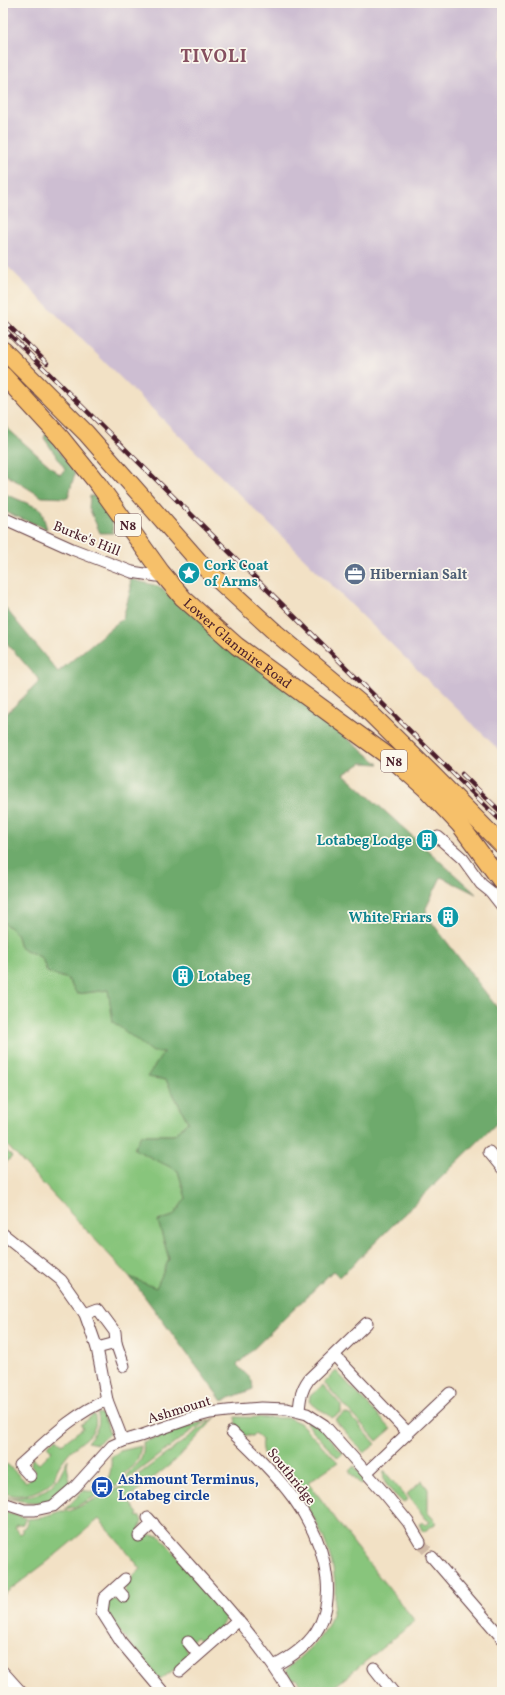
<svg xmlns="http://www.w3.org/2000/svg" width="505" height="1695" viewBox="0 0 505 1695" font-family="Vollkorn,serif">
	<rect width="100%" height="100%" fill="#fbf7ec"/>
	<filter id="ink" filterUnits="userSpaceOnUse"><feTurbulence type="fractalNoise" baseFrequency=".025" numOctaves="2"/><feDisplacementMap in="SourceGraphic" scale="8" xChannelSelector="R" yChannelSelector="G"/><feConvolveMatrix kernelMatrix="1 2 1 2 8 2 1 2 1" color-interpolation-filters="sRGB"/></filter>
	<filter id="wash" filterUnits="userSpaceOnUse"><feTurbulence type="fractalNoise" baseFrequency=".012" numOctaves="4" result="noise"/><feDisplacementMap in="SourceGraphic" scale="16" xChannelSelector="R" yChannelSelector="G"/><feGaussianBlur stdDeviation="0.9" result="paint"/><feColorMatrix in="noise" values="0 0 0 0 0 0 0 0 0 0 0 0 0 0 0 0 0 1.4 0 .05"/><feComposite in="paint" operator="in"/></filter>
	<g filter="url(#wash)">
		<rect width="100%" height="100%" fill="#f2e1c5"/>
		<!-- industrial -->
		<path fill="#cdbed2" d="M 3,3 L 502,3 L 502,753 L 3,262 Z"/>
		<!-- green -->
		<g fill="#88c57c" stroke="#697254">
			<path d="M 3,922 L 16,933 L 20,947 L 42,958 L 47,972 L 68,979 L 77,994 L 109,990 L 165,1052 L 166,1080 L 188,1122 L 174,1135 L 141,1135 L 178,1171 L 186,1198 L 173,1216 L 158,1221 L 169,1259 L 156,1289 L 130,1277 L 3,1141 Z"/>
			<path d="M 3,1146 L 12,1157 L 3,1166 Z"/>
			<path d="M 336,1371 L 391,1429 L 377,1441 L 324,1383 Z"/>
			<path d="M 323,1385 L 341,1405 L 341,1412 L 332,1418 C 325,1410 314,1409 309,1401 L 310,1396 Z"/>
			<path d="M 97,1413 L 102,1414 L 110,1433 L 97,1444 L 87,1442 C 95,1432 102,1426 97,1413 Z"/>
			<path d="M 344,1413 L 350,1415 L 376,1444 L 364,1453 L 335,1420 Z"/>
			<path d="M 94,1414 C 102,1434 78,1442 68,1454 C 64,1459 60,1464 57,1470 C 56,1473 55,1478 52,1481 C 40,1493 18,1500 3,1492 L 3,1468 L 7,1464 L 26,1482 L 36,1472 L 31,1466 L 32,1458 L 39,1464 L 52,1451 L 47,1446 L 57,1438 L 62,1444 L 83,1428 L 81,1425 Z"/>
			<path d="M 216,1417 L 176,1460 L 127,1499 L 138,1514 L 136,1516 L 140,1517 L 142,1521 L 139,1531 L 145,1538 L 150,1535 L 160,1536 L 227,1615 C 225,1624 210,1640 201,1642 L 196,1637 L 185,1648 L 188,1656 L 187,1660 L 160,1680 L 116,1627 L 107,1611 L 108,1602 L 115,1599 L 118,1602 L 127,1595 L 125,1592 C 127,1581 133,1576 141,1569 L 99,1519 L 47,1562 L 3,1595 L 3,1512 L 26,1518 L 22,1525 L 17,1525 L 15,1528 L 20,1534 L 23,1532 L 23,1528 L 26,1526 L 28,1519 L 39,1518 L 61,1511 L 70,1511 L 123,1486 Z"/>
			<path d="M 235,1417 L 289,1418 L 300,1423 L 338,1462 L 308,1482 L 370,1565 L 415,1621 L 328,1692 L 304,1692 L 296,1678 L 292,1680 L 286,1670 C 300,1656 321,1641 329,1623 C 349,1573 316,1512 284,1476 C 273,1463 259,1459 262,1440 L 255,1433 L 252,1436 L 243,1435 L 233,1426 L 236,1423 Z"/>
			<path d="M 210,1419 L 187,1434 L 125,1481 C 126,1466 146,1469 143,1442 Z"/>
			<path d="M 307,1421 L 318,1426 L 343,1453 L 338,1458 L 306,1423 Z"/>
			<path d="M 141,1446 C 140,1451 139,1457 136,1462 C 131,1469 120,1474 122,1483 L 75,1507 L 65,1509 L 83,1491 C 86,1490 88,1492 94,1491 C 109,1486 112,1471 111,1457 L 120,1451 Z"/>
			<path d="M 68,1459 L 67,1466 L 70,1481 C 56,1508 29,1504 5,1497 C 25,1498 45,1496 58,1478 C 62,1472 64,1465 68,1459 Z"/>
			<path d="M 354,1466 L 366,1480 L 361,1485 L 349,1471 Z"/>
			<path d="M 384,1471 L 408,1499 L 403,1503 C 395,1494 380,1483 384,1471 Z"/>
			<path d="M 422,1481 L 428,1489 L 428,1513 L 437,1523 L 423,1532 L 419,1524 L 423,1522 L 426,1525 L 430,1522 L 425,1518 L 407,1494 Z"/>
			<path d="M 3,1677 L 15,1692 L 3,1692 Z"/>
		</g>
		<!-- forest -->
		<g fill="#6eaa6c" stroke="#5c644c">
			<path d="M 3,419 L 7,428 L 60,475 L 65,469 L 44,438 L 46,433 L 75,473 L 68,498 L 42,497 L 3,473 Z"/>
			<path d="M 3,493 L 41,509 L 47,529 L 3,511 Z"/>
			<path d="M 90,496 L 95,496 L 112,517 L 113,533 L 100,533 L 89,508 Z"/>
			<path d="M 130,579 L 158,586 L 379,764 L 362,763 L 344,774 L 476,894 L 441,877 L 426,908 L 427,916 L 502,1014 L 502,1118 L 340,1277 L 333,1271 L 237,1365 L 252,1380 L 253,1389 L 222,1401 L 130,1277 L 156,1288 L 169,1259 L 158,1221 L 173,1216 L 186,1198 L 178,1171 L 134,1149 L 141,1135 L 174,1135 L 188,1122 L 166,1080 L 147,1077 L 164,1052 L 152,1052 L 113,1022 L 108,990 L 77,994 L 68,979 L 47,972 L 42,958 L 20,947 L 16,933 L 3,922 L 3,717 L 40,681 L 5,641 L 3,641 L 3,605 L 58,672 L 123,618 L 131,588 Z"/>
		</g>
	</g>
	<g filter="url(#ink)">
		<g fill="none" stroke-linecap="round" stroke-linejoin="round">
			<!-- minor-tunnel -->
			<path stroke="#d0baa6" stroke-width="11" stroke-dasharray="11 5.5" stroke-linecap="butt" d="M 420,1542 L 432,1557"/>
			<!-- minor casing -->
			<g stroke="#633c42" stroke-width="13">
				<g id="minor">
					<path d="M 3,518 L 72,549 L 132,572 L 157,576 L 161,572"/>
					<path d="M 438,837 L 463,859 L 481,884 L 491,892 L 502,906"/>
					<path d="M 489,1152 L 502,1168"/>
					<path d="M 3,1234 L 61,1280 L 85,1314 L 97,1348 L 107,1400 L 123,1441"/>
					<path d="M 85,1314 L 98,1309 L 115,1332 L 116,1343 L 97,1348"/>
					<path d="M 116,1343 L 124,1366"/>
					<path d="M 335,1356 L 408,1433"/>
					<path d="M 299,1411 C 300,1398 301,1390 309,1379 L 367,1323"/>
					<path d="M 232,1432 C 275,1473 321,1518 327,1580 C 331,1623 311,1647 274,1666"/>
					<path d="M 367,1472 L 450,1393"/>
					<path d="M 30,1476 L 20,1465 C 46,1442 74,1413 107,1400"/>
					<path d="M 3,1503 L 24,1510 L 35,1510 L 53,1506 L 75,1487 L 112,1446 L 123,1441 L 140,1436 L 191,1418 L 210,1413 L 236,1410 L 261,1408 L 287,1409 L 307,1414 L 324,1425 L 386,1495 L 408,1522 L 420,1542"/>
					<path d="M 148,1518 C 196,1575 251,1627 290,1692"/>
					<path d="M 139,1536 L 153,1523"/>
					<path d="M 432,1557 L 502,1638"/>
					<path d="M 125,1579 L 104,1598 L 102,1612 L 121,1642 L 163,1692"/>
					<path d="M 116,1588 L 124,1597"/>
					<path d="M 188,1642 L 198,1654"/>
					<path d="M 374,1668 L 393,1692"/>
					<path d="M 180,1671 L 238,1620"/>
					<path d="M 3,1672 L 21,1692"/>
				</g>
			</g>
			<!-- highway casing -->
			<g stroke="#633c42" stroke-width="19">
				<g id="highway">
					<path d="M 3,350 L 86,433 L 202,565 L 276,633 L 360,703 L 432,774 L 502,845"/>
					<path id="s1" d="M 3,375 L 61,438 L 98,484 L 161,572 L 183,598 L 237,646 L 392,759 L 426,789 L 460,825 L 502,882"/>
				</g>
			</g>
			<!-- minor -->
			<use href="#minor" stroke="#fff" stroke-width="11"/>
			<!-- highway -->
			<use href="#highway" stroke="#f6c06b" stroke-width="17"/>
			<!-- rail casing -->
			<g stroke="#4a1f2b" stroke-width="4.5">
				<g id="rail">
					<path d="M 3,320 L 47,363"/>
					<path d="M 3,328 L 502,822"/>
					<path d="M 462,774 L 502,813"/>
				</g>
			</g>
			<!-- rail -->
			<use href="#rail" stroke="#fbf7ec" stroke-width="3" stroke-dasharray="9" stroke-linecap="butt"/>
		</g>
	</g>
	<!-- icons -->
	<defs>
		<g id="sight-disc" transform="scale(1.15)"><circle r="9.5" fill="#0f9aa8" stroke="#fbf7ec"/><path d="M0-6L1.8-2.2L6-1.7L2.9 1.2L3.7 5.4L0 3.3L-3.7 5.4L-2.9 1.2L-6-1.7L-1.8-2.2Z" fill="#fff"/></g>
		<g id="office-disc" transform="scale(1.15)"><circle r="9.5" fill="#5c6f8a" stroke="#fbf7ec"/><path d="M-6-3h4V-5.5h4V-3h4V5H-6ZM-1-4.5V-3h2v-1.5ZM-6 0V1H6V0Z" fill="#fff"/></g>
		<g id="building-disc" transform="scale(1.15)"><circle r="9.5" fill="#0f9aa8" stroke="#fbf7ec"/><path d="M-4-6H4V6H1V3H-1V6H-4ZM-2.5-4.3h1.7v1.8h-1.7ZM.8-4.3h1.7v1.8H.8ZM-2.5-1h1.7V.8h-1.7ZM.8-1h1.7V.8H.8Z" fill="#fff"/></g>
		<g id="bus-disc" transform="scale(1.15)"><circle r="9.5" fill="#1a4fb4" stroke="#fbf7ec"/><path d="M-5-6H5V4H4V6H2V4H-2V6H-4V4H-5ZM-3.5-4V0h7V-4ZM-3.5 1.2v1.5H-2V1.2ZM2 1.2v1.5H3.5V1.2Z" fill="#fff"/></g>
	</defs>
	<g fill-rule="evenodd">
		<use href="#sight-disc" x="189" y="573"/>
		<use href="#office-disc" x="355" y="574"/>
		<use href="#building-disc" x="427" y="840"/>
		<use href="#building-disc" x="448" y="917"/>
		<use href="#building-disc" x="183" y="976"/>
		<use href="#bus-disc" x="102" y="1487"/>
	</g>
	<g text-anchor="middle" stroke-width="3.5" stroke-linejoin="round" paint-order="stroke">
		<!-- shield labels -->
		<g fill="#fbf7ec" stroke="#7f6065" stroke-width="1">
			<rect x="115" y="514" width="26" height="22" rx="3"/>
			<rect x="381" y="750" width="26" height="22" rx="3"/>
		</g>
		<g font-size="13" font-weight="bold" fill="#4a1f2b">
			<text x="128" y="530">N8</text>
			<text x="394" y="766">N8</text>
		</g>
		<!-- street labels -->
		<g font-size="14" fill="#4a1f2b" stroke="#fbf7ec">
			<text transform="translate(87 538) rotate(22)" y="5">Burke's Hill</text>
			<text dy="5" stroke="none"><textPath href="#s1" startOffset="358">Lower Glanmire Road</textPath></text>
			<text transform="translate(179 1409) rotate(-17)" y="5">Ashmount</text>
			<text transform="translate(292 1476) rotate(51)" y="5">Southridge</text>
		</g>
		<!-- culture labels -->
		<g font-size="14" font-weight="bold" fill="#0d838f" stroke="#fbf7ec" text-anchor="start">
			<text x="204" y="570">Cork Coat<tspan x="204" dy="16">of Arms</tspan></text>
			<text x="412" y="845" text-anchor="end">Lotabeg Lodge</text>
			<text x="432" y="922" text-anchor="end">White Friars</text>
			<text x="198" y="981">Lotabeg</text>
		</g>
		<!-- service labels -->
		<g font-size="14" font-weight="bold" fill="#4e5e75" stroke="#fbf7ec" text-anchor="start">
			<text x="370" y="579">Hibernian Salt</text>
		</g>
		<!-- transit labels -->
		<g font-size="14" font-weight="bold" fill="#164399" stroke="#fbf7ec" text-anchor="start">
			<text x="118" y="1484">Ashmount Terminus,<tspan x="118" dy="16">Lotabeg circle</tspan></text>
		</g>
		<!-- district labels -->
		<g font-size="18" font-weight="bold" letter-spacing="1" fill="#865060" stroke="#fbf7ec">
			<text x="214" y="62">TIVOLI</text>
		</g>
	</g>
	<!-- margin -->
	<rect width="505" height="1695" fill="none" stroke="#fbf7ec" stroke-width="16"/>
</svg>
